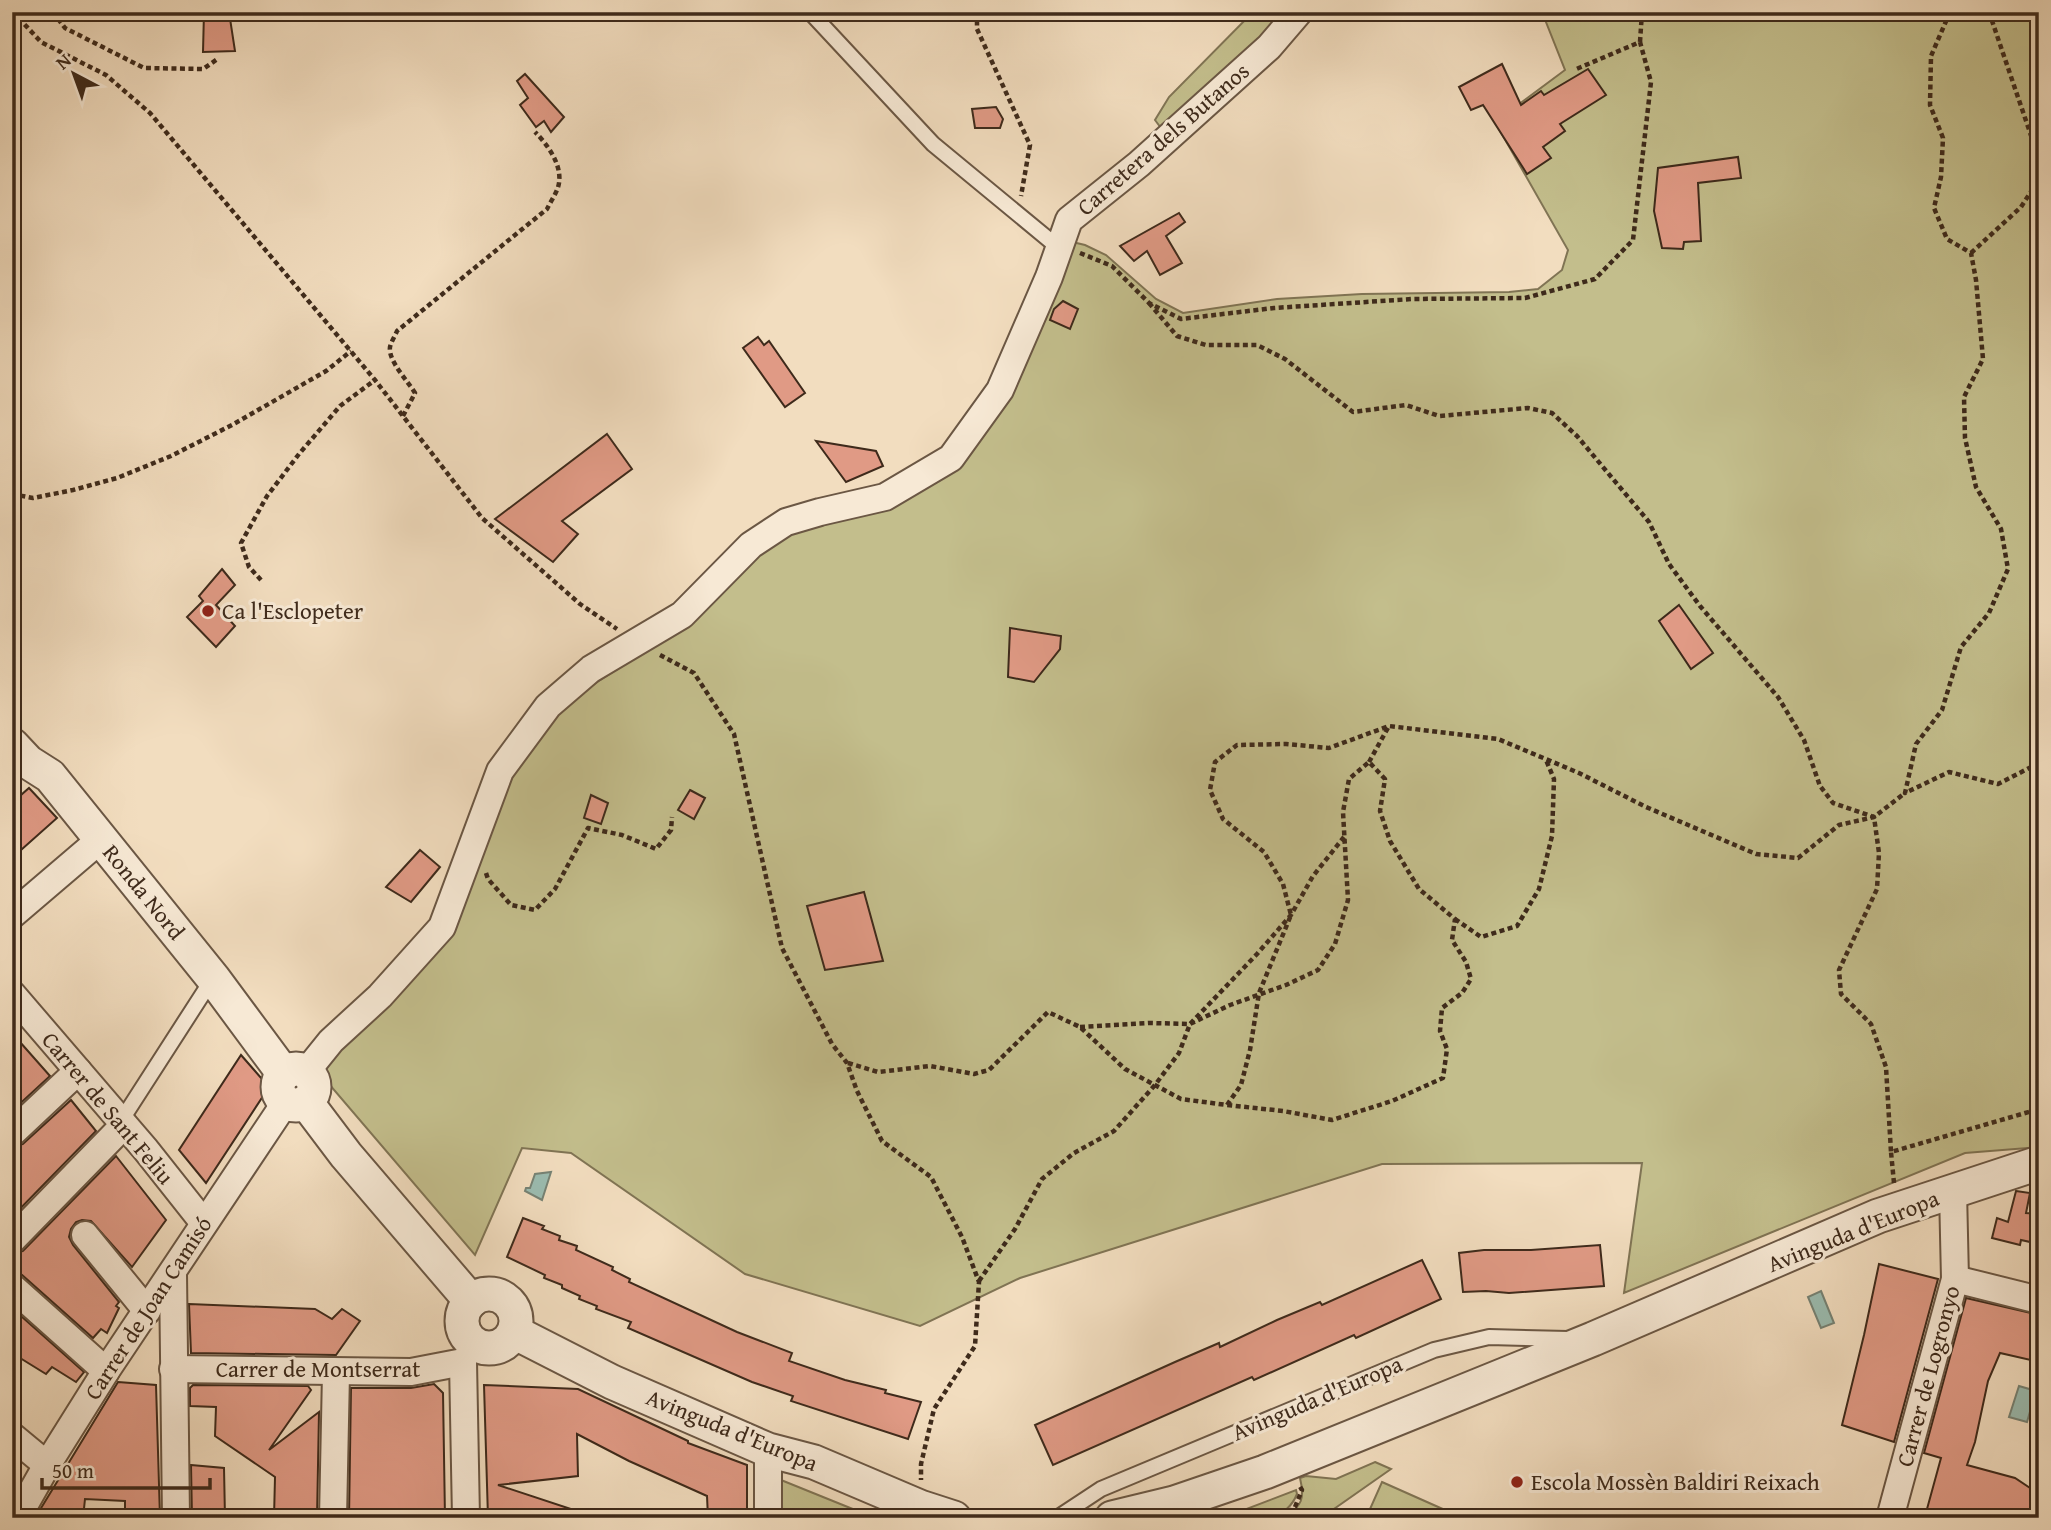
<svg xmlns="http://www.w3.org/2000/svg" width="2051" height="1530" viewBox="0 0 2051 1530" font-family="'Gentium Book Plus',serif">
	<rect width="100%" height="100%" fill="#f2ddbf"/>
	<filter id="stains"><feTurbulence type="fractalNoise" baseFrequency=".00286" numOctaves="4"/><feColorMatrix values="0 0 0 0 .2 0 0 0 0 .09 0 0 0 0 .02 0 0 0 .5 -.17"/></filter>
	<radialGradient id="worn" r=".72"><stop offset=".6" stop-color="#630" stop-opacity="0"/><stop offset="1" stop-color="#630" stop-opacity=".3"/></radialGradient>
	<!-- green -->
	<g fill="#c3be8c" stroke="#807454" stroke-width="2">
		<path d="M 1253,12 L 1289,12 L 1164,132 L 1155,120 L 1169,97 Z"/>
		<path d="M 1542,12 L 2039,12 L 2039,1147 L 1965,1153 L 1624,1293 L 1642,1163 L 1382,1164 L 1020,1278 L 920,1326 L 745,1274 L 571,1153 L 522,1148 L 475,1255 L 323,1077 L 328,1061 L 407,980 L 502,788 L 565,703 L 671,634 L 758,554 L 794,532 L 890,505 L 936,482 L 965,455 L 996,417 L 1023,371 L 1068,241 L 1085,245 L 1106,255 L 1156,299 L 1183,313 L 1277,299 L 1362,294 L 1509,292 L 1538,289 L 1562,270 L 1568,250 L 1495,122 L 1565,70 Z"/>
		<path d="M 1375,1462 L 1391,1469 L 1321,1518 L 1285,1518 C 1302,1505 1305,1499 1300,1478 L 1306,1476 L 1336,1479 Z"/>
		<path d="M 781,1480 L 875,1518 L 782,1518 Z"/>
		<path d="M 1382,1482 L 1463,1518 L 1366,1518 Z"/>
		<path d="M 1296,1490 L 1297,1494 C 1284,1526 1251,1518 1223,1518 Z"/>
	</g>
	<!-- water -->
	<g fill="#9bbcb0" stroke="#768274" stroke-width="2">
		<path d="M 551,1172 L 542,1200 L 525,1191 L 526,1188 L 530,1188 L 535,1174 Z"/>
		<path d="M 1821,1291 L 1834,1323 L 1821,1328 L 1808,1297 Z"/>
		<path d="M 2019,1386 L 2036,1391 L 2027,1422 L 2009,1417 Z"/>
	</g>
	<!-- building -->
	<g fill="#e09a85" stroke="#3e2a1b" stroke-width="2">
		<path d="M 204,12 L 229,12 L 235,51 L 203,52 Z"/>
		<path d="M 1502,64 L 1521,105 L 1541,91 L 1544,95 L 1588,69 L 1606,95 L 1560,124 L 1565,131 L 1543,147 L 1551,158 L 1527,174 L 1483,105 L 1471,110 L 1459,87 Z"/>
		<path d="M 525,74 L 564,117 L 551,132 L 544,121 L 536,127 L 520,105 L 528,98 L 517,81 Z"/>
		<path d="M 996,107 L 1003,119 L 1000,128 L 975,128 L 972,109 Z"/>
		<path d="M 1738,157 L 1741,178 L 1698,183 L 1701,241 L 1684,242 L 1683,249 L 1662,248 L 1654,211 L 1658,168 Z"/>
		<path d="M 1179,213 L 1185,222 L 1166,236 L 1182,263 L 1160,275 L 1147,251 L 1134,261 L 1120,246 Z"/>
		<path d="M 1063,301 L 1078,309 L 1070,329 L 1050,320 L 1054,309 Z"/>
		<path d="M 758,337 L 764,345 L 769,341 L 805,393 L 785,407 L 743,348 Z"/>
		<path d="M 607,434 L 632,469 L 562,521 L 578,534 L 553,562 L 495,519 Z"/>
		<path d="M 816,441 L 876,451 L 883,466 L 846,482 Z"/>
		<path d="M 222,569 L 235,585 L 216,605 L 235,626 L 216,647 L 187,617 L 203,601 L 199,596 Z"/>
		<path d="M 1679,605 L 1713,653 L 1691,669 L 1659,621 Z"/>
		<path d="M 1010,628 L 1061,636 L 1060,649 L 1034,682 L 1008,677 Z"/>
		<path d="M 29,788 L 57,818 L 12,858 L 12,803 Z"/>
		<path d="M 690,790 L 705,798 L 694,819 L 678,810 Z"/>
		<path d="M 591,795 L 608,803 L 601,824 L 584,818 Z"/>
		<path d="M 420,850 L 440,867 L 411,902 L 386,887 Z"/>
		<path d="M 864,892 L 883,961 L 825,970 L 807,906 Z"/>
		<path d="M 12,1033 L 50,1076 L 12,1111 Z"/>
		<path d="M 241,1055 L 269,1087 L 206,1183 L 179,1150 Z"/>
		<path d="M 71,1100 L 96,1131 L 12,1217 L 12,1148 L 23,1144 Z"/>
		<path d="M 116,1156 L 166,1220 L 132,1267 L 91,1221 L 82,1220 L 76,1222 L 71,1229 L 69,1237 L 73,1245 L 119,1302 L 116,1306 L 119,1308 L 107,1333 L 101,1329 L 93,1338 L 22,1275 L 12,1272 L 12,1255 L 23,1251 Z"/>
		<path d="M 2016,1191 L 2030,1193 L 2026,1213 L 2039,1214 L 2039,1244 L 2021,1240 L 2020,1245 L 1992,1238 L 1997,1218 L 2008,1222 Z"/>
		<path d="M 523,1218 L 544,1226 L 542,1229 L 560,1236 L 559,1240 L 577,1246 L 576,1250 L 613,1267 L 612,1270 L 630,1279 L 629,1282 L 737,1332 L 792,1353 L 789,1361 L 845,1380 L 886,1390 L 885,1393 L 921,1402 L 908,1439 L 791,1401 L 793,1396 L 752,1382 L 628,1328 L 631,1322 L 596,1309 L 597,1306 L 579,1299 L 580,1296 L 562,1288 L 562,1285 L 544,1278 L 545,1275 L 507,1257 Z"/>
		<path d="M 1600,1245 L 1604,1286 L 1509,1293 L 1486,1291 L 1463,1292 L 1459,1253 L 1484,1250 L 1531,1250 Z"/>
		<path d="M 1422,1260 L 1441,1299 L 1356,1338 L 1354,1335 L 1254,1380 L 1252,1377 L 1053,1465 L 1035,1425 L 1175,1362 L 1219,1343 L 1220,1347 L 1277,1320 L 1320,1302 L 1322,1305 Z"/>
		<path d="M 1879,1264 L 1938,1279 L 1894,1442 L 1842,1425 L 1864,1335 Z"/>
		<path d="M 1966,1298 L 2039,1315 L 2039,1362 L 2000,1353 L 1988,1381 L 1975,1442 L 1967,1465 L 2015,1478 L 2039,1494 L 2039,1518 L 1956,1518 L 1927,1509 L 1941,1458 L 1924,1453 Z"/>
		<path d="M 189,1304 L 315,1309 L 332,1319 L 342,1309 L 360,1321 L 336,1355 L 191,1353 Z"/>
		<path d="M 12,1308 L 84,1372 L 76,1382 L 52,1367 L 46,1374 L 12,1353 Z"/>
		<path d="M 118,1382 L 156,1385 L 160,1518 L 125,1518 L 125,1501 L 85,1499 L 83,1518 L 35,1518 Z"/>
		<path d="M 434,1384 L 443,1393 L 445,1518 L 349,1518 L 351,1388 L 411,1388 Z"/>
		<path d="M 193,1385 L 308,1386 L 311,1390 L 269,1450 L 319,1412 L 317,1518 L 274,1518 L 275,1477 L 215,1436 L 216,1407 L 190,1406 L 190,1388 Z"/>
		<path d="M 484,1385 L 578,1389 L 688,1441 L 688,1443 L 747,1465 L 747,1518 L 708,1518 L 707,1496 L 629,1461 L 577,1434 L 578,1476 L 498,1485 L 586,1514 L 586,1518 L 488,1518 Z"/>
		<path d="M 191,1465 L 224,1468 L 225,1518 L 192,1518 Z"/>
	</g>
	<g fill="none" stroke-linecap="round" stroke-linejoin="round">
		<!-- service casing -->
		<g stroke="#6b5744" stroke-width="18">
			<g id="service">
				<path d="M 810,12 L 933,144 L 1059,248"/>
				<path d="M 121,1121 L 213,978"/>
				<path d="M 1057,1518 L 1101,1489 L 1434,1350 L 1489,1337 L 1568,1339"/>
			</g>
		</g>
		<!-- minor casing -->
		<g stroke="#6b5744" stroke-width="30">
			<g id="minor">
				<path d="M 12,915 L 101,839"/>
				<path d="M 12,994 L 146,1150 L 203,1222"/>
				<path d="M 306,1072 L 331,1041 L 380,996 L 442,927 L 500,771 L 548,706 L 591,669 L 682,615 L 751,545 L 786,522 L 820,512 L 885,497 L 951,458 L 1000,390 L 1049,277 L 1069,220 L 1139,164 L 1269,47 L 1299,12"/>
				<path d="M 12,1133 L 78,1071"/>
				<path d="M 85,1235 L 147,1311"/>
				<path d="M 12,1240 L 124,1125"/>
				<path d="M 173,1274 L 176,1518"/>
				<path d="M 1955,1279 L 2039,1300"/>
				<path d="M 12,1287 L 106,1371"/>
				<path d="M 463,1362 L 466,1518"/>
				<path d="M 173,1369 L 411,1372 L 463,1362"/>
				<path d="M 12,1436 L 47,1465"/>
				<path d="M 768,1450 L 768,1518"/>
				<path d="M 17,1518 L 47,1465 L 106,1371 L 285,1103"/>
				<path d="M 333,1518 L 336,1373"/>
				<path d="M 1890,1518 L 1955,1279 L 1953,1191"/>
			</g>
		</g>
		<!-- tertiary casing -->
		<g stroke="#6b5744" stroke-width="37">
			<g id="tertiary">
				<path d="M 12,745 L 28,762 L 50,776 L 213,978 L 284,1074"/>
				<circle cx="296" cy="1087" r="18"/>
				<path d="M 306,1102 L 346,1155 L 471,1301"/>
				<circle cx="489" cy="1321" r="27"/>
				<path d="M 514,1332 L 612,1382 L 768,1450 L 814,1462 L 920,1507 L 954,1518"/>
				<path d="M 1112,1518 L 1174,1503 L 1265,1472 L 1593,1339 L 1878,1216 L 2039,1163"/>
			</g>
		</g>
		<!-- path -->
		<g stroke="#3e2a1b" stroke-width="4.5" stroke-dasharray="5 3.5" stroke-linecap="butt">
			<path d="M 13,12 L 41,42 L 106,75 L 150,113 L 375,380 L 482,518 L 580,604 L 617,629"/>
			<path d="M 53,12 L 65,28 L 144,68 L 203,69 L 219,58"/>
			<path d="M 977,12 L 977,29 L 1030,145 L 1021,196"/>
			<path d="M 1950,12 L 1931,56 L 1930,105 L 1943,138 L 1941,177 L 1934,208 L 1947,239 L 1971,253 L 1976,280 L 1983,359 L 1964,397 L 1965,438 L 1976,487 L 2001,529 L 2008,569 L 1989,613 L 1961,647 L 1942,710 L 1916,744 L 1905,793 L 1949,772 L 1998,784 L 2039,763"/>
			<path d="M 1989,12 L 2039,159"/>
			<path d="M 1640,42 L 1642,12"/>
			<path d="M 1080,253 L 1112,266 L 1149,303 L 1181,319 L 1274,308 L 1412,299 L 1525,298 L 1595,279 L 1633,240 L 1651,82 L 1640,42 L 1574,70"/>
			<path d="M 1971,253 L 2021,207 L 2034,187 L 2039,186"/>
			<path d="M 1149,303 L 1177,336 L 1206,345 L 1257,345 L 1285,359 L 1353,412 L 1406,405 L 1439,416 L 1528,408 L 1552,413 L 1577,436 L 1649,522 L 1669,564 L 1700,606 L 1778,697 L 1804,740 L 1820,786 L 1833,803 L 1874,817 L 1879,853 L 1877,889 L 1839,970 L 1841,994 L 1871,1024 L 1886,1067 L 1891,1152"/>
			<path d="M 403,416 L 415,393 C 408,381 388,361 390,347 C 391,342 395,336 397,331 L 547,209 C 551,201 558,191 559,183 C 562,164 547,144 535,132"/>
			<path d="M 12,494 L 33,498 L 73,490 L 117,478 L 171,456 L 232,425 L 326,371 L 351,351"/>
			<path d="M 261,580 L 249,567 L 241,543 L 267,496 L 299,454 L 340,406 L 375,380"/>
			<path d="M 660,655 L 694,673 L 734,734 L 782,948 L 832,1044 L 847,1063 L 857,1091 L 882,1141 L 931,1177 L 962,1237 L 979,1282 L 975,1346 L 934,1409 L 921,1464 L 921,1480"/>
			<path d="M 1369,762 L 1389,726"/>
			<path d="M 486,873 L 488,879 L 511,905 L 535,910 L 555,889 L 588,828 L 622,835 L 656,849 L 671,830 L 672,817"/>
			<path d="M 1455,919 L 1481,937 L 1517,926 L 1539,889 L 1552,836 L 1554,779 L 1546,760"/>
			<path d="M 1080,1027 L 1150,1023 L 1190,1024 L 1230,1005 L 1286,985 L 1318,970 L 1335,944 L 1348,900 L 1343,812 L 1349,779 L 1369,762 L 1385,779 L 1380,811 L 1390,841 L 1419,889 L 1455,919 L 1452,940 L 1466,962 L 1471,979 L 1462,993 L 1442,1008 L 1440,1031 L 1447,1049 L 1443,1078 L 1392,1101 L 1332,1120 L 1283,1111 L 1227,1105"/>
			<path d="M 848,1063 L 878,1072 L 930,1066 L 974,1074 L 989,1070 L 1048,1012 L 1080,1027 L 1125,1069 L 1181,1099 L 1227,1105 L 1241,1085 L 1250,1050 L 1259,993 L 1291,915 L 1283,884 L 1264,852 L 1223,819 L 1210,790 L 1215,762 L 1237,745 L 1286,744 L 1329,748 L 1389,726 L 1498,739 L 1579,773 L 1646,807 L 1756,854 L 1798,858 L 1839,825 L 1874,817 L 1905,793"/>
			<path d="M 1894,1183 L 1891,1152 L 2039,1109"/>
			<path d="M 979,1281 L 1015,1229 L 1042,1179 L 1074,1153 L 1114,1131 L 1155,1085 L 1179,1053 L 1190,1024 L 1257,954 L 1291,915 L 1313,876 L 1344,837"/>
			<path d="M 1282,1518 L 1295,1507 L 1302,1490 L 1299,1485"/>
		</g>
		<!-- service -->
		<use href="#service" stroke="#f7e9d5" stroke-width="14"/>
		<!-- minor -->
		<use href="#minor" stroke="#f7e9d5" stroke-width="26"/>
		<!-- tertiary -->
		<use href="#tertiary" stroke="#f7e9d5" stroke-width="33"/>
	</g>
	<!-- markers -->
	<g fill="#8f2418" stroke="#f7e9d5" stroke-width="2.5">
		<circle cx="208" cy="611" r="7"/>
		<circle cx="1517" cy="1482" r="7"/>
	</g>
	<g text-anchor="middle" stroke-width="6" stroke-linejoin="round" paint-order="stroke">
		<!-- street labels -->
		<g font-size="23" fill="#3e2a1b" stroke="#f7e9d5">
			<text transform="translate(1163 139) rotate(-41)" y="8">Carretera dels Butanos</text>
			<text transform="translate(144 892) rotate(51)" y="8">Ronda Nord</text>
			<text transform="translate(108 1108) rotate(50)" y="8">Carrer de Sant Feliu</text>
			<text transform="translate(1853 1231) rotate(-22)" y="8">Avinguda d'Europa</text>
			<text transform="translate(148 1308) rotate(-57)" y="8">Carrer de Joan Camisó</text>
			<text x="318" y="1377">Carrer de Montserrat</text>
			<text transform="translate(1928 1376) rotate(-75)" y="8">Carrer de Logronyo</text>
			<text transform="translate(1317 1398) rotate(-23)" y="8">Avinguda d'Europa</text>
			<text transform="translate(732 1430) rotate(22)" y="8">Avinguda d'Europa</text>
		</g>
		<!-- poi labels -->
		<g font-size="23" fill="#3e2a1b" stroke="#f7e9d5" text-anchor="start">
			<text x="222" y="619">Ca l'Esclopeter</text>
			<text x="1531" y="1490">Escola Mossèn Baldiri Reixach</text>
		</g>
	</g>
	<!-- margin -->
	<rect width="2051" height="1530" fill="none" stroke="#f2ddbf" stroke-width="42"/>
	<rect x="14" y="14" width="2023" height="1502" fill="none" stroke="#3e2a1b" stroke-width="3.5"/>
	<rect x="21" y="21" width="2009" height="1488" fill="none" stroke="#3e2a1b" stroke-width="2"/>
	<!-- north arrow -->
	<g transform="translate(74 74) rotate(319)" stroke="#f7e9d5" stroke-width="5" paint-order="stroke">
	<path d="M0-5L12 26L0 18L-12 26Z" fill="#3e2a1b"/>
	<text y="-10" font-size="19" font-weight="bold" text-anchor="middle" fill="#3e2a1b">N</text>
	</g>
	<!-- scale -->
	<path d="M42 1478v10h168v-10" fill="none" stroke="#3e2a1b" stroke-width="3.5"/>
	<text x="52" y="1478" font-size="21" fill="#3e2a1b" stroke="#f7e9d5" stroke-width="5" paint-order="stroke">50 m</text>
	<rect width="100%" height="100%" filter="url(#stains)"/>
	<rect width="100%" height="100%" fill="url(#worn)"/>
</svg>
